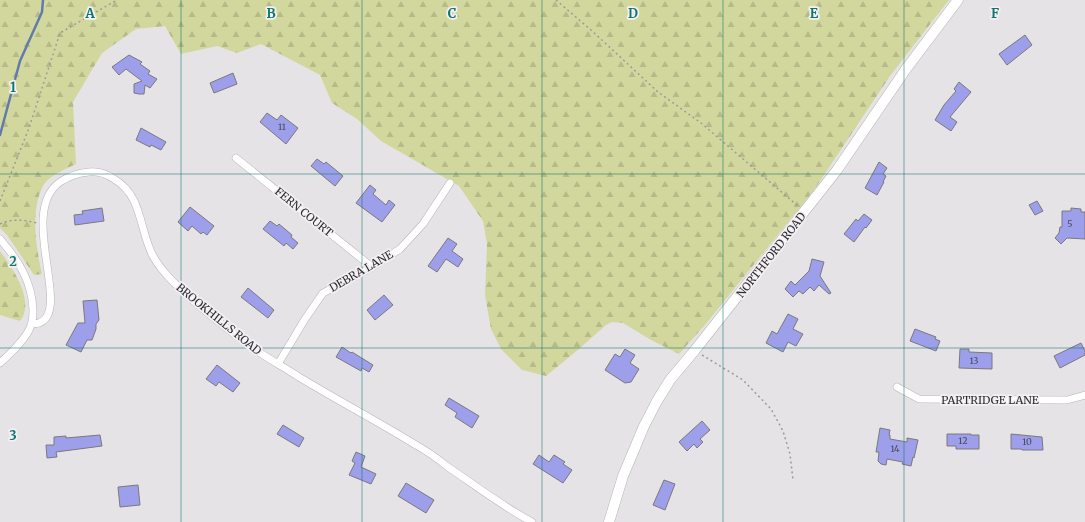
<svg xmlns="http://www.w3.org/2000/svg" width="1085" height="522" viewBox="0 0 1085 522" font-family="Merriweather,serif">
	<defs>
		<pattern id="forest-firs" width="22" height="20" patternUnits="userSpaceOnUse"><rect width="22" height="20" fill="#d2d89d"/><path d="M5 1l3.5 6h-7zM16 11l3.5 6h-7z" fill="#b5ba88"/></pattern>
	</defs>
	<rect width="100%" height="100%" fill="#e6e3e6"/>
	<!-- forest -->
	<g fill="url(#forest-firs)">
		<path d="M 0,0 L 949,0 L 890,76 L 814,190 L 705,325 L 679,354 L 651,340 L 623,323 L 612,322 L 606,325 L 579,349 L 546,376 L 522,370 L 501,349 L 491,329 L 485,295 L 487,244 L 483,221 L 459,186 L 381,141 L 357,119 L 332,103 L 320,75 L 261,44 L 237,53 L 217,46 L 181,54 L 165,26 L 136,29 L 102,53 L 73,102 L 76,164 C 66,169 48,176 43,186 C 30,211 36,248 42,274 L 34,275 L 7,235 L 0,228 Z"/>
		<path d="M 0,251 C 12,267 36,302 20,321 L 0,315 Z"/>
	</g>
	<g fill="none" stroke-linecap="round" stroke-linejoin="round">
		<!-- stream -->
		<path stroke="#627bab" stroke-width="2.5" d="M 0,135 L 20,61 L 42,12 L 43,0"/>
	</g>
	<!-- building -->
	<g fill="#9e9fea" stroke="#79797c">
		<path d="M 1025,35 L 1032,45 L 1007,65 L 999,54 Z"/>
		<path d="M 129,55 L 142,62 L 140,64 L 150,71 L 148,74 L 157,79 L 150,88 L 145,85 L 144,94 L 139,94 L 134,93 L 134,84 L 142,81 L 126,69 L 119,75 L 112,67 Z"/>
		<path d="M 233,73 L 237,84 L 214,93 L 210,83 Z"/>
		<path d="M 959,82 L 971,92 L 950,117 L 957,122 L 951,131 L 935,120 L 944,105 L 956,91 L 954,89 Z"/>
		<path d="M 267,113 L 277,120 L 281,115 L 298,128 L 286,144 L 260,122 Z"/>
		<path d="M 141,128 L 166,142 L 161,150 L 151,145 L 150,147 L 136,140 Z"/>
		<path d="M 317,159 L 324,164 L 326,162 L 343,176 L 335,186 L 311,166 Z"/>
		<path d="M 879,162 L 887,168 L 883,174 L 886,176 L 883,182 L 884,182 L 877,195 L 865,188 Z"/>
		<path d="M 370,185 L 376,190 L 373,194 L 386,205 L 389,200 L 395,205 L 382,222 L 356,203 Z"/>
		<path d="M 1037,201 L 1043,211 L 1035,215 L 1029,205 Z"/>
		<path d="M 190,207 L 214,226 L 207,235 L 203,232 L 201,234 L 192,226 L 188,231 L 178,222 Z"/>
		<path d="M 102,208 L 104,221 L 75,225 L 74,215 L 83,214 L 82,211 Z"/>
		<path d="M 1071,208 L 1081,209 L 1081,212 L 1085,212 L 1085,239 L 1067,238 L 1061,244 L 1055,238 L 1059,233 L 1060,227 L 1062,227 L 1062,211 L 1071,211 Z"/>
		<path d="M 864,214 L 872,220 L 866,228 L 865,227 L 854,242 L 844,234 L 856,219 L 858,221 Z"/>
		<path d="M 270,221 L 277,226 L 279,224 L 292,235 L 291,237 L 298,243 L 293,249 L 286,243 L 284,246 L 263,229 Z"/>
		<path d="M 448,238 L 457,244 L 452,251 L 463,259 L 458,267 L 446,259 L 437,272 L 428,266 Z"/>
		<path d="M 812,259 L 824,262 L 820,276 L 831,293 L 829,294 L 819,285 L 814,291 L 810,287 L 803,294 L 799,291 L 793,297 L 785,289 L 791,281 L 795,285 L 809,271 Z"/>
		<path d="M 248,288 L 274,310 L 268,318 L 241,297 Z"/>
		<path d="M 384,295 L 393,305 L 375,320 L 367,310 Z"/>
		<path d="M 97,300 L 99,320 L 96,324 L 96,329 L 92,340 L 87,340 L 81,352 L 66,345 L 78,323 L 85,323 L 83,301 Z"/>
		<path d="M 788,314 L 798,319 L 793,329 L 803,334 L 796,346 L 788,342 L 783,352 L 766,343 L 772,331 L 777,334 Z"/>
		<path d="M 915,329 L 936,337 L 935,339 L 940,341 L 936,351 L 910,341 Z"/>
		<path d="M 1081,343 L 1085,351 L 1085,355 L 1060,368 L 1054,356 Z"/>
		<path d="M 342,347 L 351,353 L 352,352 L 373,365 L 369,372 L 362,368 L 361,371 L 336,357 Z"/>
		<path d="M 625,349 L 635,355 L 630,363 L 639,369 L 631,382 L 625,383 L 605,370 L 615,354 L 620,357 Z"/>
		<path d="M 960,349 L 969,349 L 969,352 L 992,353 L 992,369 L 959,368 Z"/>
		<path d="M 217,365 L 240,383 L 233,392 L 219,382 L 216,386 L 206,379 Z"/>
		<path d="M 449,398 L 479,416 L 472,428 L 455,417 L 457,413 L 445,405 Z"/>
		<path d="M 702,421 L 710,430 L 700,439 L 703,442 L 697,448 L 694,444 L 687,451 L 679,442 Z"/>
		<path d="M 283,425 L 304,438 L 299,447 L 277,434 Z"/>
		<path d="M 880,428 L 890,430 L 889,435 L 890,435 L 890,439 L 907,442 L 907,438 L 918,440 L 914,458 L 913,457 L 911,466 L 902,464 L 903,462 L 887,459 L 886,465 L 881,464 L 878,461 L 879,452 L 876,452 Z"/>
		<path d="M 947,434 L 971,434 L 971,435 L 979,435 L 979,449 L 956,449 L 956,446 L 947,446 Z"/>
		<path d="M 1011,434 L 1042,437 L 1043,450 L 1022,450 L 1021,449 L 1011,449 Z"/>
		<path d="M 100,435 L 102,446 L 56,452 L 57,457 L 47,458 L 46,445 L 54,445 L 54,437 L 66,436 L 66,438 Z"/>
		<path d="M 356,452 L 365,456 L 361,467 L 376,474 L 371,484 L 349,475 L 355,463 L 352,461 Z"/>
		<path d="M 539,455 L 549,462 L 554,455 L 565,462 L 563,464 L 572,470 L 563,483 L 533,464 Z"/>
		<path d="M 664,480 L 675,484 L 665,510 L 653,505 Z"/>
		<path d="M 406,483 L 434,500 L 426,513 L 398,496 Z"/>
		<path d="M 138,485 L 140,505 L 120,507 L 118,487 Z"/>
	</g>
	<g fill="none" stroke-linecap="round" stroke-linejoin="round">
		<!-- street casing -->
		<g stroke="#b6b3b6" stroke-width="8">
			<g id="street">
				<path d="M 236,158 L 372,267"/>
				<path d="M 0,239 C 18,260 32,281 33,310 C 33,316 33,322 30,328 C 24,341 11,353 0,363"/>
				<path d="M 32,323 C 34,323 37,324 39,323 C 73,311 17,212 60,182 C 69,176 78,173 89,172 C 98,171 107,174 114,179 C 143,196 139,230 153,256 C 162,272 176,285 189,297 C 212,317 237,337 262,354 C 274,362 287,369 299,377 C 337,400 377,421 416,445 C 427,451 438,459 448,467 C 476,486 502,506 532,522"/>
				<path d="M 278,364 L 305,319 L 323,293 L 372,267 L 400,249 L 423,224 L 450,183"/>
				<path d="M 897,387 L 919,399 L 1067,400 L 1085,395"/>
			</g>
		</g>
		<!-- secondary casing -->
		<g stroke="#b6b3b6" stroke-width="11">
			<path id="secondary" d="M 609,522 L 623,476 L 644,426 L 657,401 L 670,380 L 695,350 L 837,170 L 906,69 L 958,0"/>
		</g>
		<!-- path -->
		<g stroke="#9c9a9c" stroke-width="1.5" stroke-dasharray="2 3" stroke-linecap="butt">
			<path d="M 556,0 L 591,30 L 658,92 L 701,123 L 798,206"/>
			<path d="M 0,201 L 29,128 L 60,33 L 117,0"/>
			<path d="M 0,224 C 13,218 24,220 37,223"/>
			<path d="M 702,355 L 743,380 L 771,409 L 783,431 L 790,454 L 793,480"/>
		</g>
		<!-- street -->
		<use href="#street" stroke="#fff" stroke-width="7"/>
		<!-- secondary -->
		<use href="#secondary" stroke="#fff" stroke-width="10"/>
	</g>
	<!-- grid -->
	<path fill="none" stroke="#0f766e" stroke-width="1" stroke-opacity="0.55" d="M 181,0 L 181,522M 362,0 L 362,522M 542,0 L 542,522M 723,0 L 723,522M 904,0 L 904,522M 0,174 L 1085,174M 0,348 L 1085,348"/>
	<g text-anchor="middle" stroke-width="3.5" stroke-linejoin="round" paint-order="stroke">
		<!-- number labels -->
		<g font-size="9" fill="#49495c">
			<text x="282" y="130">11</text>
			<text x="1070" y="227">5</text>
			<text x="974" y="364">13</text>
			<text x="963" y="444">12</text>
			<text x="1027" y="445">10</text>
			<text x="895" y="452">14</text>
		</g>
		<!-- street labels -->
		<g font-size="11" fill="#2d2c2d" stroke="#f3f0f3">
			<text transform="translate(304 212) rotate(39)" y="4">FERN COURT</text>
			<text transform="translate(771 255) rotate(-52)" y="4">NORTHFORD ROAD</text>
			<text transform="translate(361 271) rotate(-30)" y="4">DEBRA LANE</text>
			<text transform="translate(219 319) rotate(39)" y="4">BROOKHILLS ROAD</text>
			<text x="990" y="404">PARTRIDGE LANE</text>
		</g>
	</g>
	<g font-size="13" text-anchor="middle" font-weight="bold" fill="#0f766e" stroke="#f3f0f3" stroke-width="3.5" stroke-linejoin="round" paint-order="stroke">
		<text x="90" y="18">A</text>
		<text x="271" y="18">B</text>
		<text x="452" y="18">C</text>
		<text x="633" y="18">D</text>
		<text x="814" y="18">E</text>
		<text x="995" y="18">F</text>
		<text x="13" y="92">1</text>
		<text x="13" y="266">2</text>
		<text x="13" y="440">3</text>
	</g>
</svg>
